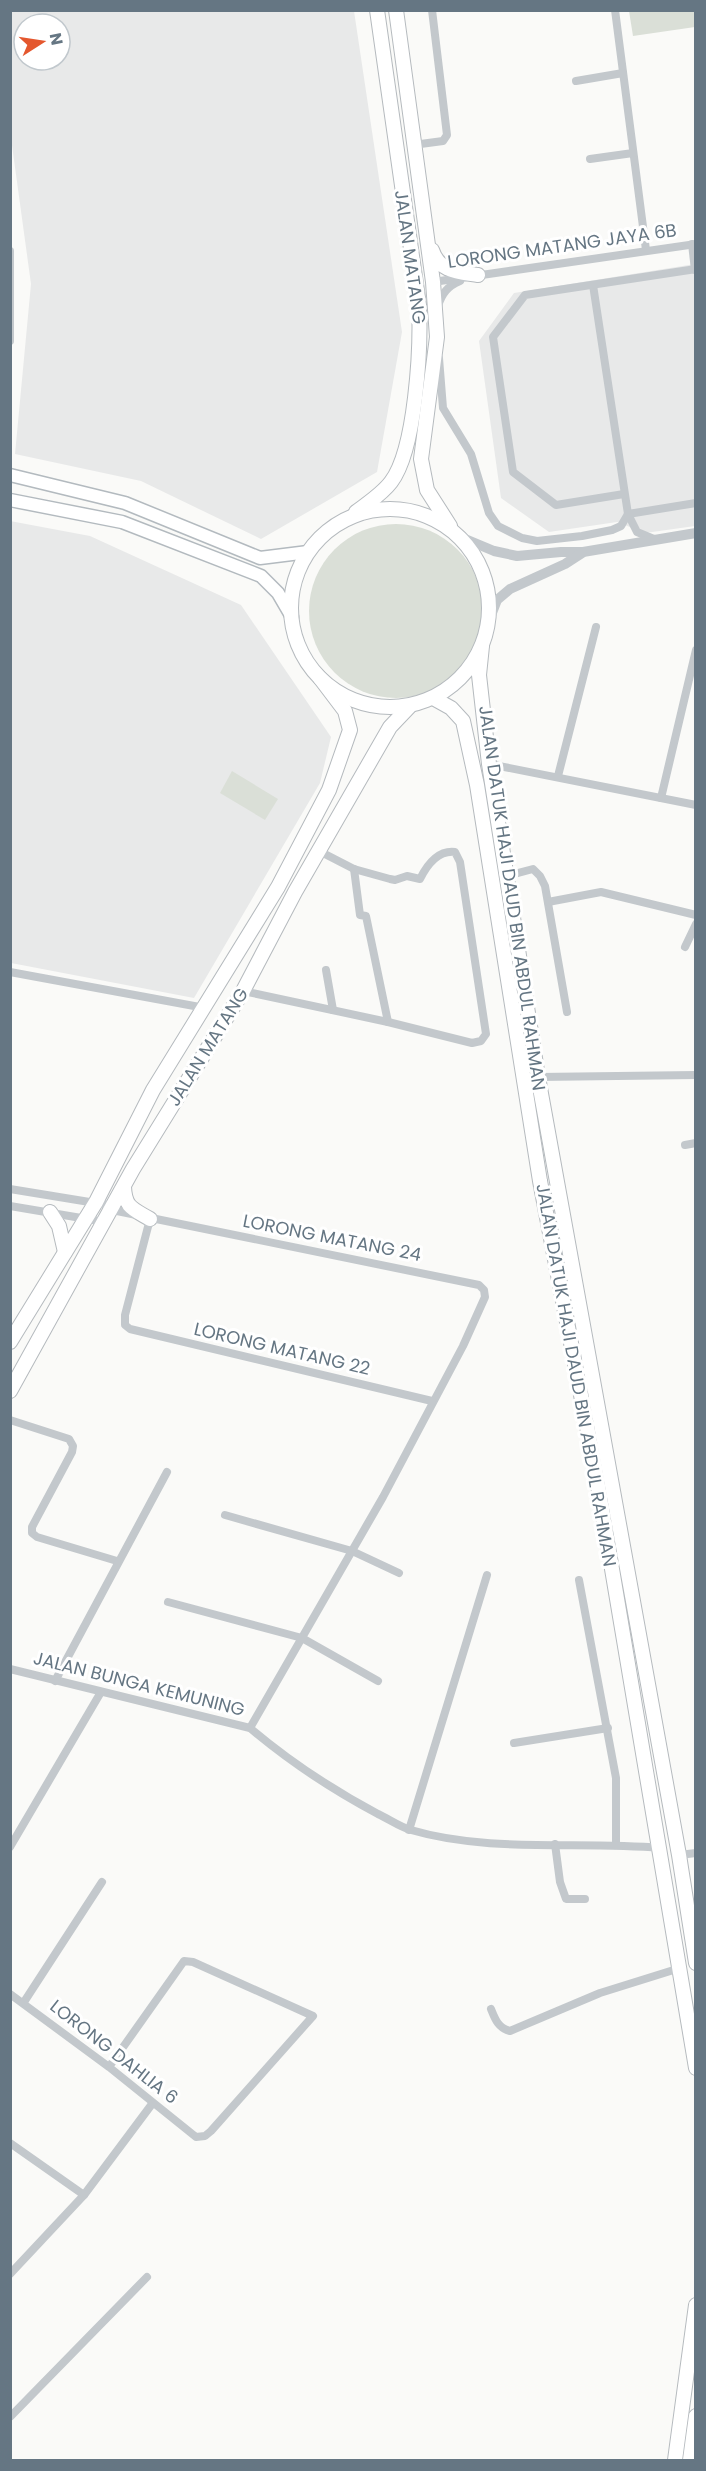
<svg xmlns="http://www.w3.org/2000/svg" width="706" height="2471" viewBox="0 0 706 2471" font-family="Poppins,sans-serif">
	<rect width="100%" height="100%" fill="#fafaf8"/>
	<!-- built -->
	<g fill="#e8e9e9" fill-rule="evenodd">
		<path d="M 10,11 L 354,11 L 402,332 L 377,472 L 261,539 L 141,481 L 15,454 L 31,284 L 11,138 ZM 24,24 L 60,24 L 60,60 L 24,60 Z"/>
		<path d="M 695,264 L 695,526 L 645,533 L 617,522 L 549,532 L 501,498 L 479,341 L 514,293 Z"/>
		<path d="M 10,521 L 90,536 L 241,605 L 331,737 L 320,783 L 194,998 L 11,963 Z"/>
	</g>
	<!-- green -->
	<g fill="#dadfd7">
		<path d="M 629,11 L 695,11 L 695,27 L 633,36 Z"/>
		<circle cx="396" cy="611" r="87"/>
		<path d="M 232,771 L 278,799 L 265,820 L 220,793 Z"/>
	</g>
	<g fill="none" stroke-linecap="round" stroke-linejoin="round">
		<!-- secondary casing -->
		<g stroke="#b3babf" stroke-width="15">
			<g id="secondary">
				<path d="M 10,475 L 125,503 L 260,558 L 308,552"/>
				<path d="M 10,500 L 122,522 L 261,576 L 278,593 L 292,617"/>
			</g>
		</g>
		<!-- primary casing -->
		<g stroke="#b5babe" stroke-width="16">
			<g id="primary">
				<path d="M 396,10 L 433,282 L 437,337 L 421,459 L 427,490 L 450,526"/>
				<path d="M 432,250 C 439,272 458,272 478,275"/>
				<circle cx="390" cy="608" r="99"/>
				<path d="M 356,512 C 368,503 382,494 391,482 C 416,449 421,347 419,305 L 377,10"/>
				<path d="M 482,646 L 479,675 L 489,764 L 538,1077 L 679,1855 L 696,1963"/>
				<path d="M 433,698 L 451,708 L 463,721 L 477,785 L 540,1181 L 595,1468 L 696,2068"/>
				<path d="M 124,1187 C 125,1208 133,1209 150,1219"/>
				<path d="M 50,1212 L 59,1226 L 65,1252"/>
				<path d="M 10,1342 L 96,1202 L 153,1090 L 278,887 L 329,790 L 350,730 L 345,711 L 320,678"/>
				<path d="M 10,1391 L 133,1169 L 243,991 L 295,892 L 390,727 L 410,706"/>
				<path d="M 675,2460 L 696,2305"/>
				<path d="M 690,2460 L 696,2416"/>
			</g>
		</g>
		<!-- minor -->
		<g stroke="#c3c8cc" stroke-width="8">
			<path d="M 615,10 L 646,250"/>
			<path d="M 576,81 L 623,73"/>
			<path d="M 413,145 L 443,141 L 447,135 L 432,10"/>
			<path d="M 590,159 L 633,153"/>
			<path d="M 692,244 L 695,270"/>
			<path d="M 10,251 L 10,341"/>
			<path d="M 433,282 L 696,244"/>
			<path d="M 593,285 L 628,514 L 637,532 L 654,539"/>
			<path d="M 438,306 C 442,293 448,286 460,281"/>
			<path d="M 439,358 L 443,408 L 471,454 L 489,513 L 498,526 L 522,538 L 537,541 L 582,536 L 612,530 L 621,526 L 628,514"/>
			<path d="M 624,494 L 556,505 L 513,472 L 493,337 L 525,295 L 696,269"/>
			<path d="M 628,514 L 696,503"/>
			<path d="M 489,764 L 696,805"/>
			<path d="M 558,776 L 596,627"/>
			<path d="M 661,798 L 696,650"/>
			<path d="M 354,869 L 360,915 L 366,916 L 388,1022"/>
			<path d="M 507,876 L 533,869 L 540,876 L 545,886 L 567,1012"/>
			<path d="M 548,902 L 601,892 L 696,915"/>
			<path d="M 685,947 L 696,924"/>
			<path d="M 326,970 L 333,1010"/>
			<path d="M 10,972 L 205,1008"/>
			<path d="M 243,991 L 388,1022 L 472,1043 L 481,1041 L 486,1034 L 460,862 L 455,852 C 438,850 427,865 420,879 L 407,876 L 395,880 L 390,879 L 354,869 L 319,851"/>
			<path d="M 538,1077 L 696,1075"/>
			<path d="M 685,1145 L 696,1143"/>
			<path d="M 10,1189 L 114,1206"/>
			<path d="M 10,1206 L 105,1222"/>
			<path d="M 112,1210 L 479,1285 L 484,1290 L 485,1297 L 463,1346 L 383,1497 L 250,1728"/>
			<path d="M 150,1219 L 125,1315 L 125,1325 L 130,1329 L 432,1401"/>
			<path d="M 10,1420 L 69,1439 L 73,1446 L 72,1452 L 32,1527 L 32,1533 L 37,1537 L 117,1561"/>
			<path d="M 225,1515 L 352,1551 L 399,1573"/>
			<path d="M 579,1580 L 616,1778 L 616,1844"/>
			<path d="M 168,1602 L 302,1638 L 378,1681"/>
			<path d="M 10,1669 L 250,1728 C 289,1761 333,1790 378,1814 C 389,1819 400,1827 411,1830 C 489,1853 579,1841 660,1848"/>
			<path d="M 55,1681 L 167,1472"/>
			<path d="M 514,1743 L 608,1728"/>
			<path d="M 409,1830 L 487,1575"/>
			<path d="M 555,1844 L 560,1882 L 566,1899 L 585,1899"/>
			<path d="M 10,1847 L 101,1692"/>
			<path d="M 679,1855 L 696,1853"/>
			<path d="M 10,1994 L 109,2067 L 196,2137 L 205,2136 L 211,2131 L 313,2016 L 193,1962 L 184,1961 L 109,2067"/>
			<path d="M 24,2002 L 102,1882"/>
			<path d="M 491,2009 C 495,2019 498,2028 510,2031 L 600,1993 L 680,1968"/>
			<path d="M 10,2143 L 84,2195"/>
			<path d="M 10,2274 L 84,2195 L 152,2104"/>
			<path d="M 10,2417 L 147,2277"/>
		</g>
		<!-- tertiary -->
		<g stroke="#c3c8cc" stroke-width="10">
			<path d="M 458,536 L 494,551 L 517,556 L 561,552 L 583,552 L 696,533"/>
			<path d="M 488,623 L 497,600 L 510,589 L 565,564 L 582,553"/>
		</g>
		<!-- secondary -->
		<use href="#secondary" stroke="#fff" stroke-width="12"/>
		<!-- primary -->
		<use href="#primary" stroke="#fff" stroke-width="14"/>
	</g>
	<g text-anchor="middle" stroke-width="6" stroke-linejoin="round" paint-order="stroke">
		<!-- street labels -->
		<g font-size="18" fill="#657683" stroke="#fff">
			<text transform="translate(562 246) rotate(-8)" y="6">LORONG MATANG JAYA 6B</text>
			<text transform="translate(410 257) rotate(82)" y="6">JALAN MATANG</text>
			<text transform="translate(512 898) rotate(82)" y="6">JALAN DATUK HAJI DAUD BIN ABDUL RAHMAN</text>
			<text transform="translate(208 1047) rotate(-58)" y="6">JALAN MATANG</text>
			<text transform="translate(332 1238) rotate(11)" y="6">LORONG MATANG 24</text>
			<text transform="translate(282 1349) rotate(13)" y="6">LORONG MATANG 22</text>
			<text transform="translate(576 1375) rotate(80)" y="6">JALAN DATUK HAJI DAUD BIN ABDUL RAHMAN</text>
			<text transform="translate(139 1684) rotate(14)" y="6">JALAN BUNGA KEMUNING</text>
			<text transform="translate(114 2052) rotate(38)" y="6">LORONG DAHLIA 6</text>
		</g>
	</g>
	<!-- border -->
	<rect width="706" height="2471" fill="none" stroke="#657683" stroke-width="24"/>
	<!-- north arrow -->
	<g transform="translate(42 42) rotate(78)"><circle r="28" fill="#ffffff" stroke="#c1c8cd" stroke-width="1.5"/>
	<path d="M0-4.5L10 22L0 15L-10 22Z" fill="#e4572e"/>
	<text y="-9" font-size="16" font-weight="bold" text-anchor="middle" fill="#657683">N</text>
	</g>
</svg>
